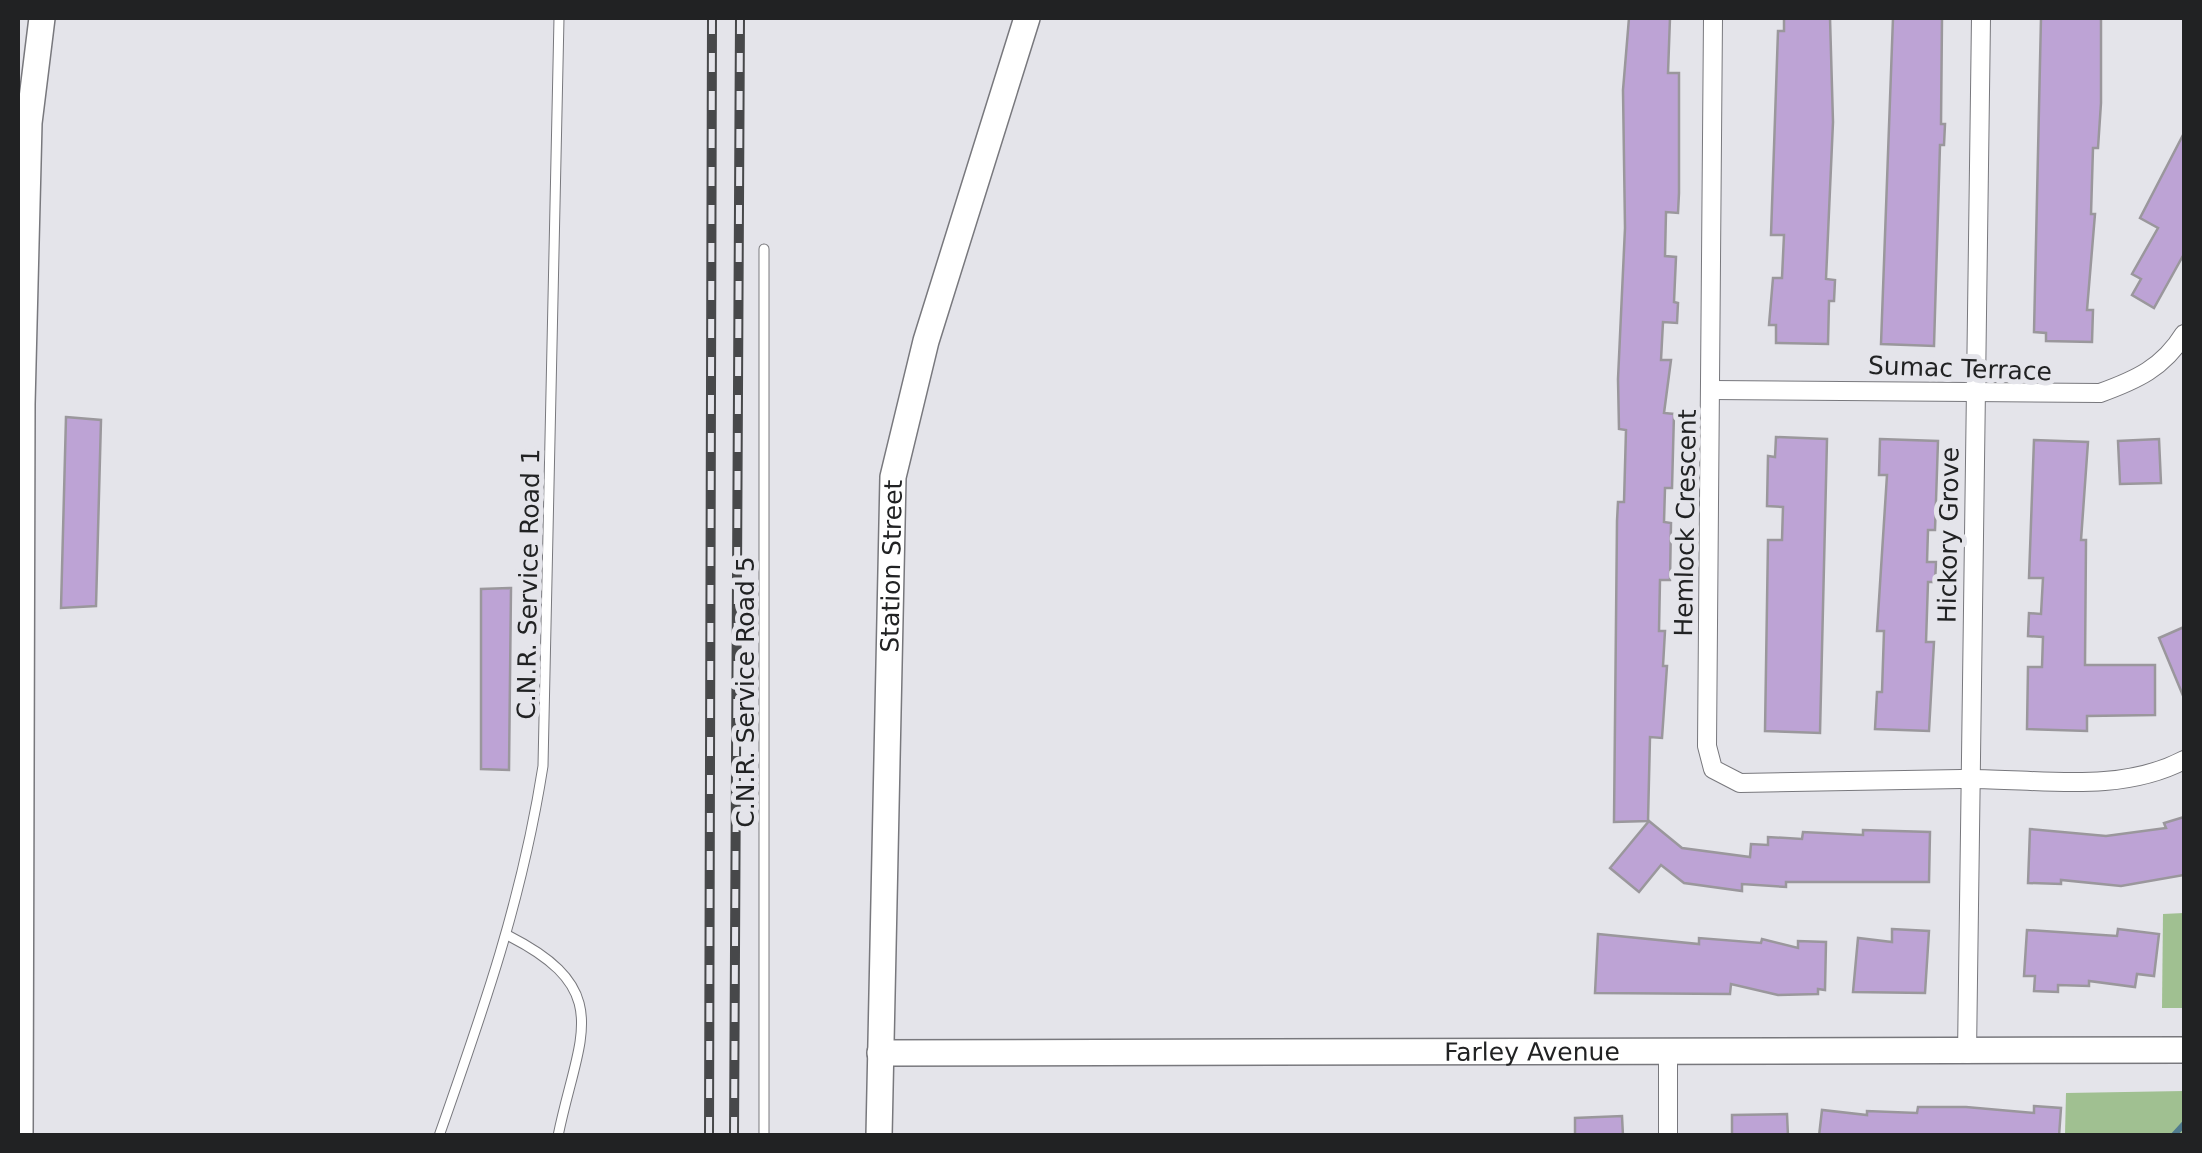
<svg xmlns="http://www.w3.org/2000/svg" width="2202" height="1153" viewBox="0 0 2202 1153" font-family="'DejaVu Sans',sans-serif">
	<rect width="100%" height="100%" fill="#e4e4ea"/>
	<!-- green -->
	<g fill="#a0c091">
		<path d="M 2184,913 L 2184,1008 L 2162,1008 L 2163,914 Z"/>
		<path d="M 2184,1091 L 2184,1135 L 2065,1135 L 2066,1093 Z"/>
	</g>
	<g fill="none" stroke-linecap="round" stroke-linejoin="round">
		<!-- stream -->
		<path stroke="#517c8f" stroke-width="6" d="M 2173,1136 L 2184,1124"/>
	</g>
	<!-- building -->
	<g fill="#bda3d5" stroke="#9a979c" stroke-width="2.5">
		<path d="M 1629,18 L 1670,18 L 1668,73 L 1679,73 L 1679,193 L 1678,213 L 1666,212 L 1665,256 L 1676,257 L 1674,302 L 1678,303 L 1677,323 L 1663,322 L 1661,360 L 1671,360 L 1664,413 L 1674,414 L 1672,488 L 1665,488 L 1664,522 L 1671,523 L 1670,580 L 1660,580 L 1659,631 L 1665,631 L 1663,666 L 1667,666 L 1662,738 L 1650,737 L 1648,821 L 1614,822 L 1617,521 L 1618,502 L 1624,502 L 1626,430 L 1619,429 L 1618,379 L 1625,228 L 1623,90 Z"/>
		<path d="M 1784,18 L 1830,18 L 1833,122 L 1826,279 L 1835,280 L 1834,301 L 1829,301 L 1828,344 L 1776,343 L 1776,325 L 1769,325 L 1773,278 L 1782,278 L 1784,235 L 1771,235 L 1778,31 L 1784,31 Z"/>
		<path d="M 1893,18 L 1942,18 L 1941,124 L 1945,124 L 1944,145 L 1940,145 L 1934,346 L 1881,344 Z"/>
		<path d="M 2041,18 L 2101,18 L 2101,103 L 2098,148 L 2093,148 L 2091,214 L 2095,214 L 2087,310 L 2093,310 L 2092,342 L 2046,341 L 2046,333 L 2034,332 Z"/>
		<path d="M 2184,133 L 2184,254 L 2154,308 L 2132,295 L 2141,279 L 2132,274 L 2158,228 L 2140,218 Z"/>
		<path d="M 66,417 L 101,420 L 96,606 L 61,608 Z"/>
		<path d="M 1776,437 L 1827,439 L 1820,733 L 1765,731 L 1768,540 L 1782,540 L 1783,507 L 1767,506 L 1768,456 L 1775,457 Z"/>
		<path d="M 1880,439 L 1938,441 L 1935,530 L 1928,530 L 1927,562 L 1936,562 L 1935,582 L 1928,582 L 1926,642 L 1934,642 L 1929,731 L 1875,729 L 1877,692 L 1882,692 L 1884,631 L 1877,631 L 1887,475 L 1879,475 Z"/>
		<path d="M 2159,439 L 2161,483 L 2120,484 L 2118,441 Z"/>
		<path d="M 2034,440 L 2088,442 L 2081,540 L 2086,540 L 2085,665 L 2155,665 L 2155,715 L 2087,716 L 2087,731 L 2027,729 L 2028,667 L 2042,667 L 2043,637 L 2028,636 L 2029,613 L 2041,614 L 2043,578 L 2029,578 Z"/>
		<path d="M 511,588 L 509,770 L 481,769 L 481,589 Z"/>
		<path d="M 2184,627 L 2184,698 L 2159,638 Z"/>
		<path d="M 2184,817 L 2184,875 L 2121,886 L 2061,880 L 2061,884 L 2028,883 L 2030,829 L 2106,836 L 2166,828 L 2164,823 Z"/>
		<path d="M 1649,821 L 1682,848 L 1750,857 L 1751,844 L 1768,845 L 1768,837 L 1802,839 L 1803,832 L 1863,835 L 1863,830 L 1930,832 L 1929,882 L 1786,882 L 1786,887 L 1742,884 L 1742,891 L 1684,883 L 1661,865 L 1639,892 L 1610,868 Z"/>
		<path d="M 1892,929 L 1929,931 L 1925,993 L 1853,992 L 1858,938 L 1892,942 Z"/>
		<path d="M 2118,929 L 2159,934 L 2154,976 L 2137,974 L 2135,987 L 2089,981 L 2089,986 L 2058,985 L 2058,992 L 2034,991 L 2035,976 L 2024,976 L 2027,930 L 2117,936 Z"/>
		<path d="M 1598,934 L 1699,944 L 1699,938 L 1761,943 L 1762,939 L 1798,948 L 1798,941 L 1826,942 L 1825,990 L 1818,989 L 1818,994 L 1778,995 L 1731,984 L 1730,994 L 1595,993 Z"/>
		<path d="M 2034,1106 L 2061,1108 L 2059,1136 L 1819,1136 L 1822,1110 L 1867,1115 L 1867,1111 L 1917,1113 L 1918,1107 L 1966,1107 L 2034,1113 Z"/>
		<path d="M 1787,1114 L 1788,1136 L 1732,1136 L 1732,1115 Z"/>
		<path d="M 1622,1116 L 1623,1136 L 1575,1136 L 1575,1118 Z"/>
	</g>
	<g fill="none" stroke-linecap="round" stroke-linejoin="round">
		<!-- lane casing -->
		<g stroke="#78787d" stroke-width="11">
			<g id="lane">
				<path d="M 764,249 L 764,1136"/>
				<path d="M 509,936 C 617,991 578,1037 558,1136"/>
				<path d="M 439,1136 C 484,1008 522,900 543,766 L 559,18"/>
			</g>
		</g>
		<!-- street casing -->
		<g stroke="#78787d" stroke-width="20">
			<g id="street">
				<path d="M 1713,18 L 1707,746 L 1713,769 L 1740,783 C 1814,782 1889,780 1964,779 C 2036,778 2117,795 2184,760"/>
				<path d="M 1712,390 L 2100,393 C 2136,380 2163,368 2184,334"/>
				<path d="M 1967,1054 L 1981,18"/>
				<path d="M 1668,1136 L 1668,1054"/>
			</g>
		</g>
		<!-- secondary casing -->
		<g stroke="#78787d" stroke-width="28">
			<g id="secondary">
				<path id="s1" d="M 880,1053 L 2184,1050"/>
				<path d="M 20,1136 L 22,404 L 29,123 L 42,18"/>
				<path id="s2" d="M 879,1136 L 893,477 L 926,341 L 1027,18"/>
			</g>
		</g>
		<!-- lane -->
		<use href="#lane" stroke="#fff" stroke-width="9"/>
		<!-- street -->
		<use href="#street" stroke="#fff" stroke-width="18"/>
		<!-- secondary -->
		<use href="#secondary" stroke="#fff" stroke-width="25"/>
		<!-- rail casing -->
		<g stroke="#47484a" stroke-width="10">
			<g id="rail">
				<path d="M 709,1136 L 712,18"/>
				<path d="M 734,1136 L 740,18"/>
			</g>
		</g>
		<!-- rail -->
		<use href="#rail" stroke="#e4e4ea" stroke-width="6" stroke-dasharray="19" stroke-linecap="butt"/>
	</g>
	<g text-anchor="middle" stroke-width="10" stroke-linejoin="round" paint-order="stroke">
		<!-- street labels -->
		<g font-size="25" fill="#212223" stroke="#e4e4ea">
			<text transform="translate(1960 368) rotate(2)" y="9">Sumac Terrace</text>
			<text transform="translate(1685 523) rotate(-89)" y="9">Hemlock Crescent</text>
			<text transform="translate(1948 535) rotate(-89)" y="9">Hickory Grove</text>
			<text dy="9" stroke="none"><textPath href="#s2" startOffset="570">Station Street</textPath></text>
			<text transform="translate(528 584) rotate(-89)" y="9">C.N.R. Service Road 1</text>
			<text transform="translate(745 692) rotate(-90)" y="9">C.N.R. Service Road 5</text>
			<text dy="9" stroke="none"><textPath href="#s1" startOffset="652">Farley Avenue</textPath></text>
		</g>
	</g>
	<!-- border -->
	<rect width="2202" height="1153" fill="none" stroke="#212223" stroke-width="40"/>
</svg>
